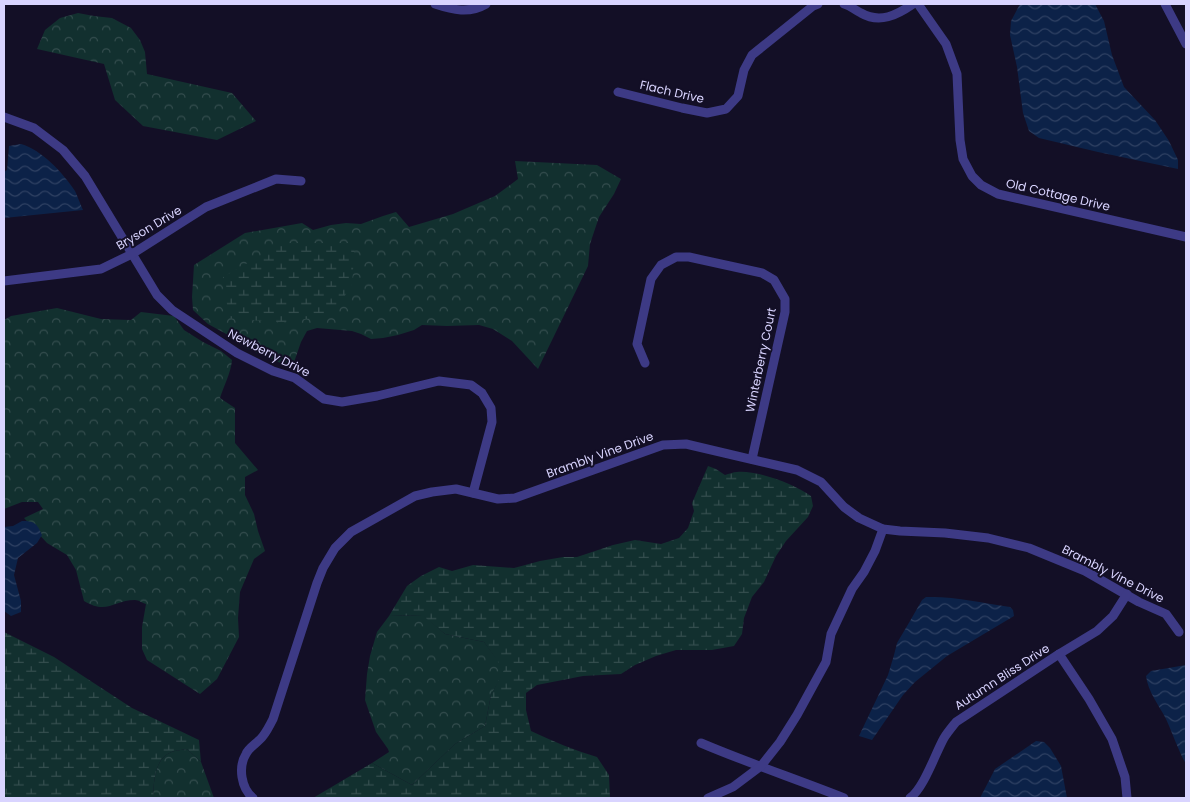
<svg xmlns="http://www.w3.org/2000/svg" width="1190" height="802" viewBox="0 0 1190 802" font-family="Poppins,sans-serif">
	<defs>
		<pattern id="forest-crowns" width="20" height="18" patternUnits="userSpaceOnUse" patternTransform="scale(1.25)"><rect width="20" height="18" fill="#12302f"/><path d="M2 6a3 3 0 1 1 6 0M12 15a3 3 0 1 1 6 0" fill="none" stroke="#344d4e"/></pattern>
		<pattern id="wetland-marsh" width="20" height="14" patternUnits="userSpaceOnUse" patternTransform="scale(1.25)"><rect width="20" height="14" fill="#12302f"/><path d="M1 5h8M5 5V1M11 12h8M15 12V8" fill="none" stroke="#344d4e"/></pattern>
		<pattern id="water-waves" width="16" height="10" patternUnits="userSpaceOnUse" patternTransform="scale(1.25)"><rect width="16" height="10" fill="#0c2248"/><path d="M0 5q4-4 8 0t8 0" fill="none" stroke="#2f4163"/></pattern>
	</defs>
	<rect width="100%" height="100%" fill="#130f26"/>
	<!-- forest -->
	<g fill="url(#forest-crowns)">
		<path d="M 78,13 L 94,16 L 112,18 L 131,28 L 140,40 L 145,52 L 147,74 L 232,93 L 256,121 L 217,140 L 143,126 L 115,100 L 104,64 L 37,49 L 45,30 L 60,18 Z"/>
		<path d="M 515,161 L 597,165 L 621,179 L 614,194 L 599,217 L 590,244 L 588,266 L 538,369 L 512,341 L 493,329 L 479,325 L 447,326 L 422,325 L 414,330 L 398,335 L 383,338 L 371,339 L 361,334 L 352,331 L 317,328 L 307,331 L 301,342 L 292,368 L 246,348 L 228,335 L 208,324 L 193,310 L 192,297 L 194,265 L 245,233 L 302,223 L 313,230 L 331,225 L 346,223 L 361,224 L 383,216 L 396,212 L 409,227 L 453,214 L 495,196 L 518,179 Z"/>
		<path d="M 57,308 L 101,319 L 131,320 L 141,312 L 174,316 L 184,330 L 203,342 L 221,351 L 232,360 C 231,373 224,385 220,398 L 235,408 L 235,443 L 258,470 L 245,477 L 245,495 L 254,514 L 258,531 L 265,551 L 254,559 L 240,592 L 238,618 L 239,637 L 217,679 L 200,694 L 147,660 L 142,649 L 142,627 L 146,604 C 142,603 139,600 135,600 C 114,600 107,615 84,601 L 76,570 L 67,555 L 47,543 L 24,518 L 43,509 L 38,502 L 22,502 L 4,509 L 4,320 L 11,316 Z"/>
		<path d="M 423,615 L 445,634 L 484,642 L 505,670 L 491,695 L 485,726 L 455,744 L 412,785 L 372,763 L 389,752 L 388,749 L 376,732 L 365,700 L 367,674 L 370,656 L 377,632 L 389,616 Z"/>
		<path d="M 187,749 L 201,762 L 214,798 L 153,798 C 154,781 154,756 175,751 C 178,750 183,750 187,749 Z"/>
	</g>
	<!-- wetland -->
	<g fill="url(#wetland-marsh)">
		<path d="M 283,243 L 355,243 L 352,284 L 334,314 L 282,323 L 229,318 L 223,277 Z"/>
		<path d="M 708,466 L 716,469 L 725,475 C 729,474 733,472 737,472 C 757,470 794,484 811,496 L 813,506 L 808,517 L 786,541 L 776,556 L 764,582 L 752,597 L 744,618 L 742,634 L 734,646 L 712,650 L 676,650 L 656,656 L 635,665 L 621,674 L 583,676 L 537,685 L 526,693 L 526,710 L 531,731 C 552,741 574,750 597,757 L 609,775 L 610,798 L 313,798 L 372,763 L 412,785 L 455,744 L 485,726 L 491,695 L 504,670 L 484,642 L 445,634 L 422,615 L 389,616 L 407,586 L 421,576 L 439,567 L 452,571 L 473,565 L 514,568 L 540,561 L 563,557 L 577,557 L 613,545 L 635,540 L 661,544 L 679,538 L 688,528 L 694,511 L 692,503 Z"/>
		<path d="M 4,632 L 54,657 L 132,708 L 199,740 L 201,762 L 187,749 C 183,750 178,750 175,751 C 154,756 154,781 153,798 L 4,798 Z"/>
	</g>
	<!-- water -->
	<g fill="url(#water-waves)">
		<path d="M 1020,4 L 1095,4 L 1104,21 L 1112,55 L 1124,87 L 1155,120 L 1169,141 L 1178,160 L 1178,169 L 1098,152 L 1039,138 L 1029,131 L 1023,113 L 1017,67 L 1010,35 L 1011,21 Z"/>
		<path d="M 21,144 C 42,150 63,173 75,191 C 78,197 80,204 83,210 L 4,218 L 4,172 L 7,170 L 9,146 Z"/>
		<path d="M 22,521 C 34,521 37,523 42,535 L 37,543 L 18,558 L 14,575 L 21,601 L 21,612 L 11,616 L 4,611 L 4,527 L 13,526 Z"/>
		<path d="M 926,597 C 954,596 983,603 1010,607 L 1013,610 L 1014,616 L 947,656 L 915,682 L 903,695 L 872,740 L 859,736 L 888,675 L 894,655 L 897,643 L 910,621 L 922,600 Z"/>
		<path d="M 1186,665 L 1186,764 C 1178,750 1173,734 1166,719 C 1159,705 1148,692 1146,676 L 1151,671 Z"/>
		<path d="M 1036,741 L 1044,742 L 1050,748 L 1061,766 L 1067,798 L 980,798 L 995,769 Z"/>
	</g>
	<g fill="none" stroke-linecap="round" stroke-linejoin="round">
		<!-- street -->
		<g stroke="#3d3a85" stroke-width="9">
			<path d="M 435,4 C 453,10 469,14 486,4"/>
			<path d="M 844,4 C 851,6 855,10 861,13 C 880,24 897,15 913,4"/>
			<path d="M 918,4 L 946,44 L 957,74 L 960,140 L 963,159 L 972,176 L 981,185 L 998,194 L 1186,237"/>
			<path d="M 1165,4 L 1186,44"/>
			<path d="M 618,92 L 682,108 L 707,113 L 726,109 L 738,96 L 744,70 L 752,55 L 813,6 L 818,4"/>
			<path d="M 4,117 L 34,128 L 63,150 L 85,176 L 157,295 L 172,310 L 237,353 L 273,371 L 295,378 L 324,399 L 342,402 L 377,396 L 439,381 L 471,385 L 482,393 L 491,408 L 492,422 L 473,493"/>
			<path d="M 4,281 L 101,269 L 132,254 L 206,207 L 276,179 L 301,181"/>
			<path d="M 645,363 L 637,344 L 651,279 L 661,265 L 676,257 L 689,257 L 762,273 L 774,280 L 785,299 L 785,312 L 752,459"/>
			<path d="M 1059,654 L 1089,699 L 1112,739 L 1125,777 L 1127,798"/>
			<path d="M 701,743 C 748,763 796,779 844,798"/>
			<path d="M 253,798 C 241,788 238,767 246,754 C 249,747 258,743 263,736 C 267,731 270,725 273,719 L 317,583 L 323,568 L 335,548 L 351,532 L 415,496 L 432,492 L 456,489 L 498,499 L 515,498 L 663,445 L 686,444 L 797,470 L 821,482 L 844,507 L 859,518 L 883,529 L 900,531 L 945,533 L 988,538 L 1029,548 L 1085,571 L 1139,602 L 1166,614 L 1179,632"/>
			<path d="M 708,798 L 733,787 L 761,766 L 780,742 L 797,715 L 826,662 L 831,634 L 852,589 L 864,572 L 875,551 L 883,529"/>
			<path d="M 910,798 C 924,788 935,754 944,738 C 947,733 952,727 956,722 L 1059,654 L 1097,631 L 1113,616 L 1127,594"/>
		</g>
	</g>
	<g text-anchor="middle" stroke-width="4" stroke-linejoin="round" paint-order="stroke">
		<!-- street labels -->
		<g font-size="12" fill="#d9d4ff" stroke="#130f26">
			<text transform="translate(672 92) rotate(13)" y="4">Flach Drive</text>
			<text transform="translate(1058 195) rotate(13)" y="4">Old Cottage Drive</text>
			<text transform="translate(149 228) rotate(-31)" y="4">Bryson Drive</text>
			<text transform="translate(269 353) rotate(27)" y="4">Newberry Drive</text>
			<text transform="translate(761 360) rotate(-78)" y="4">Winterberry Court</text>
			<text transform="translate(600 455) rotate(-20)" y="4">Brambly Vine Drive</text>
			<text transform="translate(1113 574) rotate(27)" y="4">Brambly Vine Drive</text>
			<text transform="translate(1002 677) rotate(-33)" y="4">Autumn Bliss Drive</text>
		</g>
	</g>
	<!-- border -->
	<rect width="1190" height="802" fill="none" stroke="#d9d4ff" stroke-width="10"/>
</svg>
